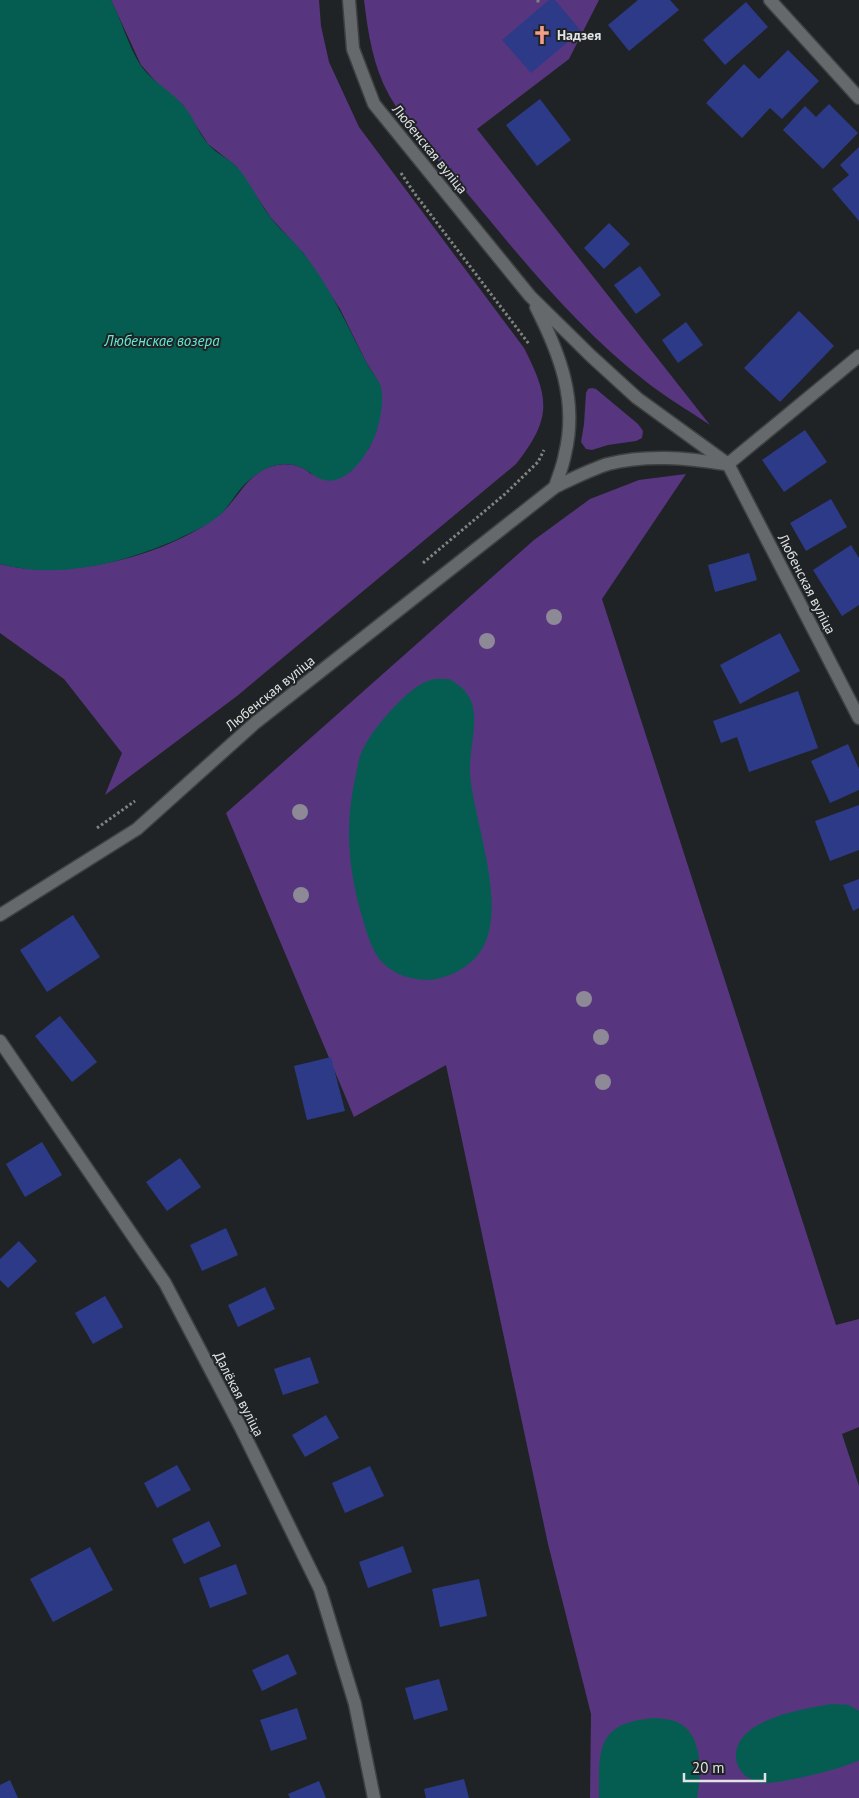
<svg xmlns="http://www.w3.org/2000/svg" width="859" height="1798" viewBox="0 0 859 1798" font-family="'PT Sans',sans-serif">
	<rect width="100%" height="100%" fill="#202325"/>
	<!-- green -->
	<g fill="#57367f">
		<path d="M 111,0 L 319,0 L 321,26 L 329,62 L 359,127 L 524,348 C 550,399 552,418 516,464 L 237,696 L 105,795 L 122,753 L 64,679 L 0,633 L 0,564 C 64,581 165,557 218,516 C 238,501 246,473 273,466 C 284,463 297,464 306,470 C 308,471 310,474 312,474 C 319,477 342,472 350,472 L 369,448 L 377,429 L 381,406 L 378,381 L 366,362 L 340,309 L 304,254 L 271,218 L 236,166 L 208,144 L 182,104 L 157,83 L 141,65 Z"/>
		<path d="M 364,0 L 599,0 L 569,59 L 477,129 L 710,425 C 688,410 665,397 644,380 C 576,327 522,259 467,193 C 440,162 409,131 389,95 C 373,66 368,33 364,0 Z"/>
		<path d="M 592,388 L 596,389 L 638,424 L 643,431 L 642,438 L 636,441 L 608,445 L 592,450 L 586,449 L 581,442 L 584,424 L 586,393 L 588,389 Z"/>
		<path d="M 686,474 L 602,599 L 836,1325 L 859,1319 L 859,1427 L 842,1434 L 859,1486 L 859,1798 L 590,1798 L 591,1714 L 548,1544 L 446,1065 L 354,1117 L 226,813 L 534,540 L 590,499 L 639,480 Z"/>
	</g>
	<!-- water -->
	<g fill="#055d51">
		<path d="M 0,0 L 111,0 C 122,21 128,46 141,66 C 153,82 171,91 183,105 C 194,117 198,134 210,146 C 217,154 228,158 236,166 C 250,181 258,202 271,218 C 281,231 294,241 304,254 C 330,287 347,325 366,362 C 370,370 378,378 381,387 C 385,405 378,433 369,448 C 360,464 342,487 321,479 C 313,476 308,470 300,467 C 276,457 252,474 238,492 C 232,500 227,508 220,515 C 208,525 192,532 178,539 C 123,563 59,580 0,564 Z"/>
		<path d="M 449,679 C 461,686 469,692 473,707 C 477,728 469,752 470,774 C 474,823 508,905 482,949 C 472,965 455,975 436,979 C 419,982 398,977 384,964 C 371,952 366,929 361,913 C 348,867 345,825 355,779 C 357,771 358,763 360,756 C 367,738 381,721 394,707 C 405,696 416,685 430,680 C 436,678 443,679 449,679 Z"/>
		<path d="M 832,1704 L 849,1705 L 859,1711 L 859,1760 C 843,1769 780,1784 762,1783 C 759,1783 754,1781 751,1779 C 743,1776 737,1767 736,1758 C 734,1719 803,1709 832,1704 Z"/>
		<path d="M 656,1718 C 667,1719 677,1720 685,1727 C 703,1743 701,1777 697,1798 L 599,1798 C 599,1747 597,1722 656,1718 Z"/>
	</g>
	<!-- building -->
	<g fill="#2d3a87">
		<path d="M 549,0 L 555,0 L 581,31 L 531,73 L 502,40 Z"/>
		<path d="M 638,0 L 670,0 L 679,10 L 629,51 L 608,25 Z"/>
		<path d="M 746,2 L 768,27 L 725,65 L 703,40 Z"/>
		<path d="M 788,50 L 819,81 L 782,119 L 770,108 L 742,138 L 706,103 L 744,64 L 759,79 Z"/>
		<path d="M 540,99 L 571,140 L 537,166 L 506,125 Z"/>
		<path d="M 829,104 L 858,133 L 823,169 L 783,130 L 805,106 L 816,117 Z"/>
		<path d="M 859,147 L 859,221 L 832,189 L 849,175 L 840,165 Z"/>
		<path d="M 609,223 L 630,244 L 604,269 L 584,248 Z"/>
		<path d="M 640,266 L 661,295 L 636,314 L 614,285 Z"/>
		<path d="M 799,311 L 834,346 L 780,402 L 744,368 Z"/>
		<path d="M 686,322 L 703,345 L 678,363 L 662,340 Z"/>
		<path d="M 805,430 L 827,462 L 784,492 L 762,460 Z"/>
		<path d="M 831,499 L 847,527 L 806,551 L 790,523 Z"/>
		<path d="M 851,545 L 859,558 L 859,605 L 842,616 L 813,570 Z"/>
		<path d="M 749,553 L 757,580 L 715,592 L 708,565 Z"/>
		<path d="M 780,633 L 800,671 L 740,704 L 720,665 Z"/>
		<path d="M 798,691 L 818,748 L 749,772 L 737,737 L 721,743 L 713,721 Z"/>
		<path d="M 848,744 L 859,769 L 859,790 L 830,803 L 811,761 Z"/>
		<path d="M 859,805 L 859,850 L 830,861 L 815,821 Z"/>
		<path d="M 859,879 L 859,908 L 853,911 L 843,885 Z"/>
		<path d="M 73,915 L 100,957 L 47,992 L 20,950 Z"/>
		<path d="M 60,1016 L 97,1062 L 72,1082 L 35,1036 Z"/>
		<path d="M 331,1057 L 345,1111 L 307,1120 L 294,1066 Z"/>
		<path d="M 42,1142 L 62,1175 L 25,1197 L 6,1164 Z"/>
		<path d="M 180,1158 L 201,1187 L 167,1211 L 146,1182 Z"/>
		<path d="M 226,1228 L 238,1255 L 202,1271 L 190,1245 Z"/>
		<path d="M 19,1241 L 37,1261 L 8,1288 L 0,1280 L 0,1259 Z"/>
		<path d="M 265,1287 L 275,1309 L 238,1327 L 228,1305 Z"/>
		<path d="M 105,1296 L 123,1327 L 93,1344 L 75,1313 Z"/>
		<path d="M 310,1357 L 319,1383 L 283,1395 L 274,1369 Z"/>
		<path d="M 326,1415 L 339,1438 L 305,1457 L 292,1435 Z"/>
		<path d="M 177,1465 L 191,1490 L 157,1508 L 144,1483 Z"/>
		<path d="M 370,1466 L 384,1496 L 345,1513 L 332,1483 Z"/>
		<path d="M 209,1521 L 221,1546 L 184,1564 L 172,1539 Z"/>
		<path d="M 403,1546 L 412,1572 L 368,1588 L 359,1562 Z"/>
		<path d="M 90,1547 L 113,1590 L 53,1622 L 30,1579 Z"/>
		<path d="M 236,1564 L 247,1594 L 210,1608 L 199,1578 Z"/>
		<path d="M 479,1579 L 487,1616 L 440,1627 L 432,1589 Z"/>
		<path d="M 288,1654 L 297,1674 L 262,1691 L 252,1670 Z"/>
		<path d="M 439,1679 L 448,1710 L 414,1720 L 405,1688 Z"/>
		<path d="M 297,1708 L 307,1739 L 271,1751 L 260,1720 Z"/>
		<path d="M 464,1779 L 469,1798 L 426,1798 L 424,1789 Z"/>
		<path d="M 10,1780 L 18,1798 L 0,1798 L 0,1785 Z"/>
		<path d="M 319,1781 L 326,1798 L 290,1798 L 288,1794 Z"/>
	</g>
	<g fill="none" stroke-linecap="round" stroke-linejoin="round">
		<!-- service casing -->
		<g stroke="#3e4041" stroke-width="15">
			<path id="service" d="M 728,464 L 859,356"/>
		</g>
		<!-- minor casing -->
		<g stroke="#3e4041" stroke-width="15">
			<g id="minor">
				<path d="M 349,0 L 353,49 L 374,104 L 530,296 L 591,356 L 637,398 L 728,464 L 859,718"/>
				<path d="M 770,0 L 859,98"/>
				<path d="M 536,307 C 560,354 578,401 565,454 C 563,466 558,477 555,487"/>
				<path d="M 0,915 L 137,829 L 255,723 L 555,487 C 572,479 589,470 608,464 C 647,454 686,458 725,464"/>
				<path d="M 0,1041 L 165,1283 L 241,1428 L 320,1589 L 355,1704 L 374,1798"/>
			</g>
		</g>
		<!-- path -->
		<g stroke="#808284" stroke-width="3" stroke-dasharray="2.5 2.5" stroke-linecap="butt">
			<path d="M 538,0 L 538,4"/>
			<path d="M 401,173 L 415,194 L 529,344"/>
			<path d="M 423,563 L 505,494 L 538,462 L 544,450"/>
			<path d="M 97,828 L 135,801"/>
		</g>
		<!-- service -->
		<use href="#service" stroke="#66696c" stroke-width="12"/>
		<!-- minor -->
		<use href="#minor" stroke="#66696c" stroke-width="12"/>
	</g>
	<!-- trees -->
	<g fill="#8d8997">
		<circle cx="554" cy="617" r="8"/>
		<circle cx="487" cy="641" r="8"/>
		<circle cx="300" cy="812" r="8"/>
		<circle cx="301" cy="895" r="8"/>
		<circle cx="584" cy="999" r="8"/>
		<circle cx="601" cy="1037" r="8"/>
		<circle cx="603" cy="1082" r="8"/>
	</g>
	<!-- icons -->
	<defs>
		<g id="church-bare" transform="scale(1.5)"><path d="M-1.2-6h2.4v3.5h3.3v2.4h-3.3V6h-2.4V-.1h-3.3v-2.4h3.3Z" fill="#f49e89" stroke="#202325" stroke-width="2.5" paint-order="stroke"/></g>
	</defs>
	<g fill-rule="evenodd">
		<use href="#church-bare" x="542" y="35"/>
	</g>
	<g text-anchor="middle" stroke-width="4" stroke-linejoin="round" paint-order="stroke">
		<!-- poi labels -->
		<g font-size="14" font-weight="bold" fill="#e1e3e4" stroke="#202325" text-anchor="start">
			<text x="557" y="40">Надзея</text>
		</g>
		<!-- street labels -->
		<g font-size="14" fill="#e1e3e4" stroke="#202325">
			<text transform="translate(430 149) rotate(51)" y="5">Любенская вуліца</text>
			<text transform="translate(807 584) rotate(63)" y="5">Любенская вуліца</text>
			<text transform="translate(270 693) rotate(-39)" y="5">Любенская вуліца</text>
			<text transform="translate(239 1394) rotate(63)" y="5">Далёкая вуліца</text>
		</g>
		<!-- water labels -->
		<g font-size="15" font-style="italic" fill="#60ecd3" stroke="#202325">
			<text x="162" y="346">Любенскае возера</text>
		</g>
	</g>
	<!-- scale -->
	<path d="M684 1773v8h81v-8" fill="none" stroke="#e1e3e4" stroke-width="2.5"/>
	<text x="692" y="1773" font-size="15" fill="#e1e3e4" stroke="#202325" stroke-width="4" paint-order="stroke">20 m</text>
</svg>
